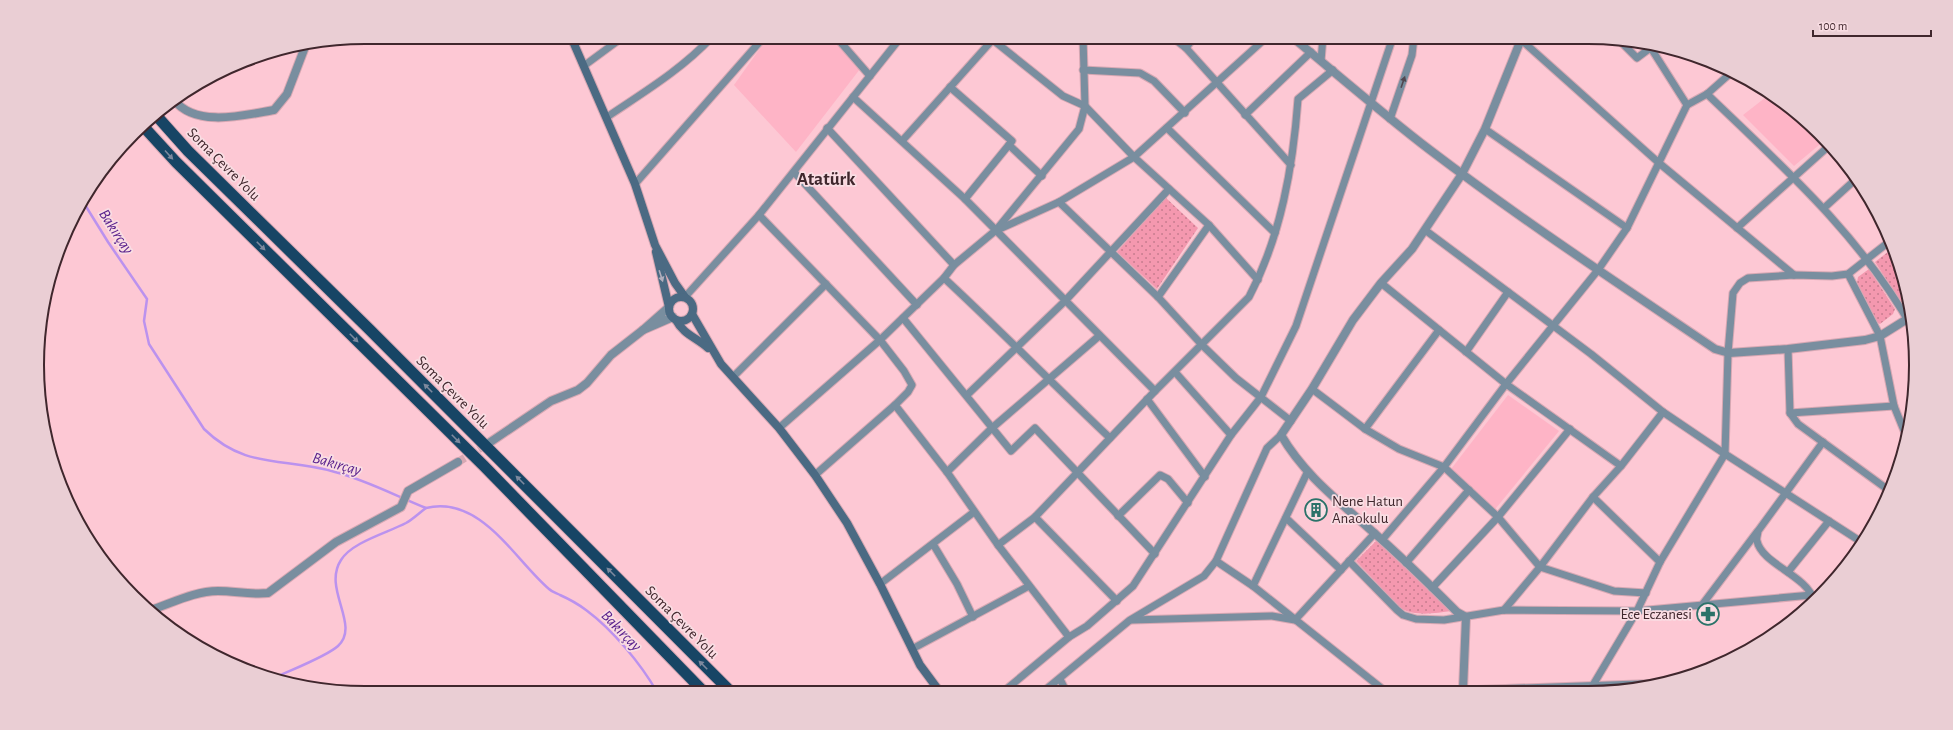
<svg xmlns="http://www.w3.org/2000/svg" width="1953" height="730" viewBox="0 0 1953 730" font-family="'Alegreya Sans',sans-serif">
	<defs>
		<pattern id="grass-dots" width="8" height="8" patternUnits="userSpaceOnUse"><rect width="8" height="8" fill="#f498af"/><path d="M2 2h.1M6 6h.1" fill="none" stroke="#c77c8f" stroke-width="1.8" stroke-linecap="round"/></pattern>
	</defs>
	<rect width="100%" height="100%" fill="#fdc8d4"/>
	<!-- built -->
	<g fill="#feb4c6">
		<path d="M 768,37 L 832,37 L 860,69 L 796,152 L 734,85 Z"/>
		<path d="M 1770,94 L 1788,105 L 1825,140 L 1794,166 L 1743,115 Z"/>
		<path d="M 1508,395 L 1559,431 L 1492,513 L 1448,473 Z"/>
	</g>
	<!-- grass -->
	<g fill="url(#grass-dots)">
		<path d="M 1165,197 L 1198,228 L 1157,289 L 1117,252 Z"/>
		<path d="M 1893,248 L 1899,260 L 1909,305 L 1905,308 L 1875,262 Z"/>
		<path d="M 1869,269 L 1895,309 L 1893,314 L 1880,324 L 1874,321 L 1856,288 L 1858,277 Z"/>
		<path d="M 1378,539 L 1452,611 C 1435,613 1416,617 1400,608 L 1356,561 Z"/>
	</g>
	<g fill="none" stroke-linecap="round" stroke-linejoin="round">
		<!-- stream -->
		<g stroke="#bb92ee" stroke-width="2.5">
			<path d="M 82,200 L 108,242 L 147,299 L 144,321 L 149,344 L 204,429 C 246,470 284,457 335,472 C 366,480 396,496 426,508 C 481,495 514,559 549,589 C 552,592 556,593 560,595 C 569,599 578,604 586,610 C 613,630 641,664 657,692"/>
			<path d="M 272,679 C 288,671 326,657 338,646 C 361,625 322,589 341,560 C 352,542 387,533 406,523 C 413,519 419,513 426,508"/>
		</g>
		<!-- tertiary-tunnel -->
		<path stroke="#d7a8b3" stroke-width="8" stroke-dasharray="8 4" stroke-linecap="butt" d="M 458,462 L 489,443"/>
		<!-- minor casing -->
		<g stroke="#d7a8b3" stroke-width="9">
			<g id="minor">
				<path d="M 836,37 L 870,76"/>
				<path d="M 1172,37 L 1186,48 L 1291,165"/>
				<path d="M 1518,37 L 1659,163 L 1794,275"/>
				<path d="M 993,40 L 1063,96 L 1085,106 L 1134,157 L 1267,37"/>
				<path d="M 1620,41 L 1637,58 L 1653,46"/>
				<path d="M 1649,45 L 1687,105"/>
				<path d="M 1186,48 L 1194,37"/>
				<path d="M 1321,61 L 1323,37"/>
				<path d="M 585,65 L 623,37"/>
				<path d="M 1083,70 L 1140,73 L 1154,81 L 1185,113"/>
				<path d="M 950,87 L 1012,141 L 965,199"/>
				<path d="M 1707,94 C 1784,168 1860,235 1913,329"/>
				<path d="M 853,97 L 965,199 L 1155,391"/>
				<path d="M 1245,115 L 1311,52"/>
				<path d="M 607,117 C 644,92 681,70 712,37"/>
				<path d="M 1390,119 L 1412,55 L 1414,37"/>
				<path d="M 827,128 L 954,265"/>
				<path d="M 1167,128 L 1275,233"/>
				<path d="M 1485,129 L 1627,228"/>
				<path d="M 902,141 L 995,37"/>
				<path d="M 1009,145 L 1042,176"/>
				<path d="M 794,172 L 917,305"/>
				<path d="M 635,184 L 764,37"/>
				<path d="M 1824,208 L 1856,179"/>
				<path d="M 759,215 L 880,340 L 904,371 L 912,385 L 908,392 L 895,405 L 815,475"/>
				<path d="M 1737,228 L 1830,145"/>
				<path d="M 997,229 L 1079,129 L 1085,106 L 1083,37"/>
				<path d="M 1425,230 L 1591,354 L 1663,412 L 1725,454 L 1863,543"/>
				<path d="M 1848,274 L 1880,336 L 1894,406 L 1907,438"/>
				<path d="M 944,278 C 1000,330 1054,385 1110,438"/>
				<path d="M 1258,280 L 1209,225 L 1134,157 L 1059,202 L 1158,297 L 1202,345 L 1236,378 L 1291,421"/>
				<path d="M 1381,283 L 1506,384 L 1621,466"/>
				<path d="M 685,297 L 759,215 L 901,37"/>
				<path d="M 1158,297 L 1209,225"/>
				<path d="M 903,318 L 1011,451 L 1035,428 L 1155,554"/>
				<path d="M 1788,349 L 1790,413 L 1798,424 L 1887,489"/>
				<path d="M 1466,352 L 1508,292"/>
				<path d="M 1175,372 L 1231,435"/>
				<path d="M 733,377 L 826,284"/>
				<path d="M 1312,389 L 1365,429 L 1399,449 L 1444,467 L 1498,517 L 1540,567 L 1614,591 L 1646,593"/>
				<path d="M 967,395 L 1065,301 L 1169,189"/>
				<path d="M 1147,399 L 1205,477"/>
				<path d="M 895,405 L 947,472 L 998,545 L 1069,637"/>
				<path d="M 1790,413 L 1894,406"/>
				<path d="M 779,428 L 880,340 L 944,278 L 954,265 L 995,231 L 1059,202"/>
				<path d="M 1365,429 L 1439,330"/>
				<path d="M 947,472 L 992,428 L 1099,336"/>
				<path d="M 1593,497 L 1660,562"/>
				<path d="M 1118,516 L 1160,475 L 1168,479 L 1188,503"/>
				<path d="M 1035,517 L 1117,601"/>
				<path d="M 1286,518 L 1341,570"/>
				<path d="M 1382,540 L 1444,467 L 1506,384 L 1598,270 L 1627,228 L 1687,105 L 1707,94 L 1733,71"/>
				<path d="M 933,544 L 957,584 L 973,617"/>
				<path d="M 998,545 L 1035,517 L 1155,391 L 1249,297 C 1281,236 1293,167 1298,99 L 1333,70"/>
				<path d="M 1216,561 L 1253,586 L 1385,691"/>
				<path d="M 1349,561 L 1397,610 L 1403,615 L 1416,619 L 1444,620 L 1504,610 L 1637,611 L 1812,595"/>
				<path d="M 1406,563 L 1469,490"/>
				<path d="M 1788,572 L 1829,521"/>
				<path d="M 880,584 L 974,512"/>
				<path d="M 1253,586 L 1307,473"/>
				<path d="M 1432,588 L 1498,517 L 1570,429"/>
				<path d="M 1814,600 C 1806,575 1762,564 1757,541 C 1756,538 1758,534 1758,531 L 1823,442"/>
				<path d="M 1702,605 L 1757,532"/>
				<path d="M 1504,610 L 1540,567 L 1593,497 L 1621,466 L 1663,412"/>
				<path d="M 1132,620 L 1272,616 L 1295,620 L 1375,533"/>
				<path d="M 912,649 L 1029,586"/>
				<path d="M 1060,679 L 1066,691"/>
				<path d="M 1593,685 L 1637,611 L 1660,562 L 1725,454 L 1728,353 L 1733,293 L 1740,283 L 1748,278 L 1794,275 L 1832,276 L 1848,274 L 1890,241"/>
				<path d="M 1044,691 L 1130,620 L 1204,576 L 1216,561 L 1267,448 L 1281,435"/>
				<path d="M 1003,692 L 1069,637 L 1087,626 L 1133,586 L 1231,435 L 1261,397 L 1296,326 L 1393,37"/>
			</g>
		</g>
		<!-- tertiary casing -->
		<g stroke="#d7a8b3" stroke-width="10">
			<g id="tertiary">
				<path d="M 1292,37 C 1338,75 1383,114 1430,150 C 1522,220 1619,284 1715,349 L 1729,353 L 1788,349 L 1865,340 L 1880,336 L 1912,316"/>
				<path d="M 174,100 C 196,128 245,115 274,110 L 287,94 L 305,47"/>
				<path d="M 669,307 L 643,330 L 673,317"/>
				<path d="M 489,443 L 551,401 L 578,390 L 587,383 L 611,355 L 643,330"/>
				<path d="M 151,610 C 172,603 195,591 218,591 C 235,591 251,595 268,593 L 336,542 L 401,507 L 408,491 L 458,462"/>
				<path d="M 1463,690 L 1466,617 L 1457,612 C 1430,585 1402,557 1373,532 C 1339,501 1305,476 1281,435 L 1312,389 L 1353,320 L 1381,283 L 1412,249 L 1462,174 L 1485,129 L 1522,37"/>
				<path d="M 1450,691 L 1652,684"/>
			</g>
		</g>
		<!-- secondary casing -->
		<g stroke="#d7a8b3" stroke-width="10">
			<g id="secondary">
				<path d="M 571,37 L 635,184 L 655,245 L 675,283 L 685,297"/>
				<path d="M 656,252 L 669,307"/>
				<circle cx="681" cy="309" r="12"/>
				<path d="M 692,314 L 721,364 L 779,428 L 815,475 L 847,523 L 880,584 L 920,665 L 940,692"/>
				<path d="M 676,320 C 683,334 697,338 708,348"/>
			</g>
		</g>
		<!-- trunk casing -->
		<g stroke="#d7a8b3" stroke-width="13">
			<g id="trunk">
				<path d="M 155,114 L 188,151 L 369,329 L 731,692"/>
				<path d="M 143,126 L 176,162 L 484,466 L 704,692"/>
			</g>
		</g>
		<!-- minor -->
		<use href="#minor" stroke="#798e9f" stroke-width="7"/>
		<!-- tertiary -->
		<use href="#tertiary" stroke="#798e9f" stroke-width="8"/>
		<!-- secondary -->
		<use href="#secondary" stroke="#4b6a83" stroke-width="8"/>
		<!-- trunk -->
		<use href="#trunk" stroke="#174565" stroke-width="11"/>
	</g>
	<!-- one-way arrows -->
	<defs><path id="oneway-solid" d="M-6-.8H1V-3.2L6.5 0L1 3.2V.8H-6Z"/></defs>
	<use fill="#51464f" href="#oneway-solid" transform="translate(1403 82) rotate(-71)"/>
	<g fill="#7d899e">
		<use href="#oneway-solid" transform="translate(169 155) rotate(48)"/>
		<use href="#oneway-solid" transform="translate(261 246) rotate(45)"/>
		<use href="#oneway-solid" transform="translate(354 338) rotate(45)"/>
		<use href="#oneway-solid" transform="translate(428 388) rotate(-135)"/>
		<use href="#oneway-solid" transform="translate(456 439) rotate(45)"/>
		<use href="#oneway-solid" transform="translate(520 480) rotate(-135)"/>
		<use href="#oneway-solid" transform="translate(611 572) rotate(-135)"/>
		<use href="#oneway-solid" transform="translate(703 665) rotate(-135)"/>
	</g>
	<use fill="#b3afbd" href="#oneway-solid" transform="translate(661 276) rotate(72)"/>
	<!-- icons -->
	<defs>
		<g id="building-ring" transform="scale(1.15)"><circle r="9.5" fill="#f9dde3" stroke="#2b7269" stroke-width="1.5"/><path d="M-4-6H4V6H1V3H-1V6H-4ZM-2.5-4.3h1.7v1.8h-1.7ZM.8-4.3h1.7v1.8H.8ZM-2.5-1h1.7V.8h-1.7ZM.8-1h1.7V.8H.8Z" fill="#2b7269"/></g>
		<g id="pharmacy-ring" transform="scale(1.15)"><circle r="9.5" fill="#f9dde3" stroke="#2b7269" stroke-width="1.5"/><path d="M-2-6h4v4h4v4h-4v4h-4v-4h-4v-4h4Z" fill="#2b7269"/></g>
	</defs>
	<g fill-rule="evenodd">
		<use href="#building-ring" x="1316" y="510"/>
		<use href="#pharmacy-ring" x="1708" y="614"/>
	</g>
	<g text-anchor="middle" stroke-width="3.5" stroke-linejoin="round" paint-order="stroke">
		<!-- street labels -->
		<g font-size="15" fill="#40272d" stroke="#f9dde3">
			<text transform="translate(224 164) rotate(45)" y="5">Soma Çevre Yolu</text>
			<text transform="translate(453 392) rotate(45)" y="5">Soma Çevre Yolu</text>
			<text transform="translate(682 622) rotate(45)" y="5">Soma Çevre Yolu</text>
		</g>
		<!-- poi labels -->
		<g font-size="15" fill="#40272d" stroke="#f9dde3" text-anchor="start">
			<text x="1332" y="506">Nene Hatun<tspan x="1332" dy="17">Anaokulu</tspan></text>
			<text x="1692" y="619" text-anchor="end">Ece Eczanesi</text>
		</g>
		<!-- water labels -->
		<g font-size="16" font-style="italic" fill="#5a228d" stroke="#f9dde3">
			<text transform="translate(117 231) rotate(57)" y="6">Bakırçay</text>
			<text transform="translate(337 463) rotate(16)" y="6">Bakırçay</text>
			<text transform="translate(622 630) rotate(46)" y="6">Bakırçay</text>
		</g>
		<!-- district labels -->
		<g font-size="19" font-weight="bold" fill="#40272d" stroke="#f9dde3">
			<text x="826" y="185">Atatürk</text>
		</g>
	</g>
	<!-- crop -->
	<path d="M0 0H1953V730H0ZM365 44H1588A321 321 0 0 1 1909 365V365A321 321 0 0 1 1588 686H365A321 321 0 0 1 44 365V365A321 321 0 0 1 365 44Z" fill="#eaced4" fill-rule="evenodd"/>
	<path fill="none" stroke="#40272d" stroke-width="2" d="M365 44H1588A321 321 0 0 1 1909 365V365A321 321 0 0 1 1588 686H365A321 321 0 0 1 44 365V365A321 321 0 0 1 365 44Z"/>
	<!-- scale -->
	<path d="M1813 30v6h118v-6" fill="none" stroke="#40272d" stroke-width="2"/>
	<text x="1819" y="30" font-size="12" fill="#40272d" stroke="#f9dde3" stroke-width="3" paint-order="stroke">100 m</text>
</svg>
